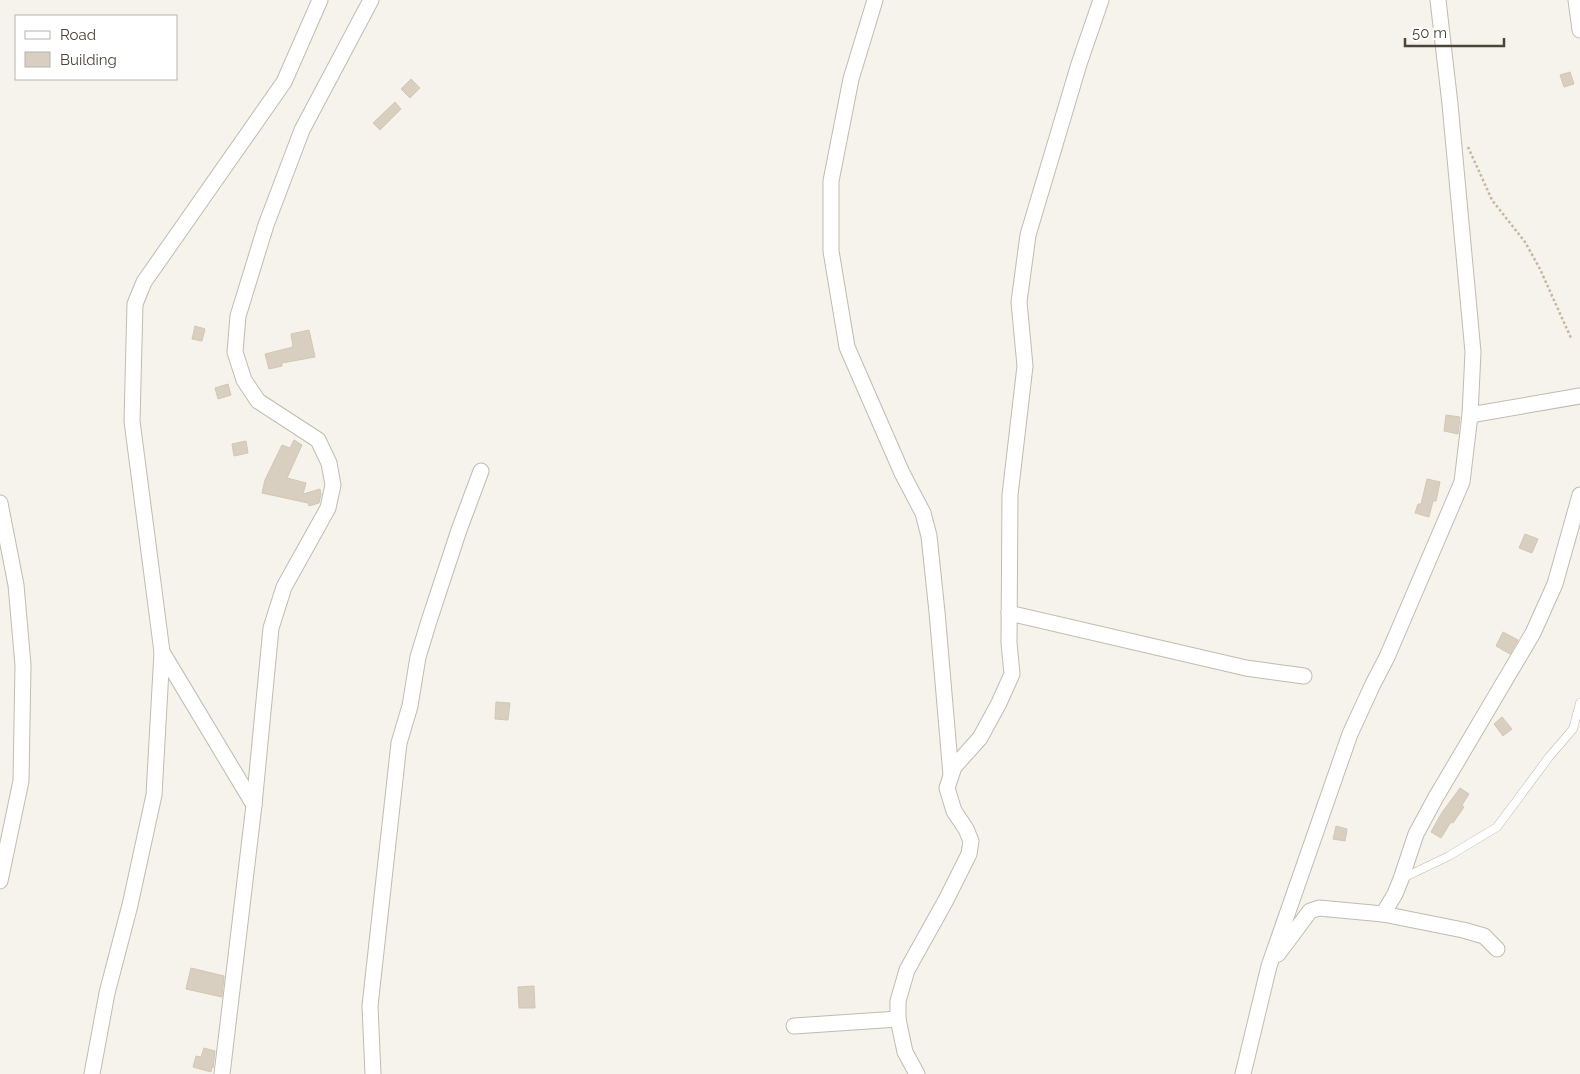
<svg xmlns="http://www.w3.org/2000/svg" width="1580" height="1074" viewBox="0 0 1580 1074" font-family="Raleway,sans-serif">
	<rect width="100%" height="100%" fill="#f6f3ec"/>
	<!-- building -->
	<g fill="#d8cfc1" stroke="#d3c7b4">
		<path d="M 1570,72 L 1574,84 L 1564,87 L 1560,75 Z"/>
		<path d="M 411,79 L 420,88 L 410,98 L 401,89 Z"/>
		<path d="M 395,102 L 401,109 L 380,130 L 373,123 Z"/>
		<path d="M 195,326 L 205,329 L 202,341 L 192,339 Z"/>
		<path d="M 309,330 L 315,357 L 282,363 L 282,366 L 269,369 L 265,354 L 293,347 L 291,334 Z"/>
		<path d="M 228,384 L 231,395 L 218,399 L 215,388 Z"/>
		<path d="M 1446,415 L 1460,417 L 1458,434 L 1444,431 Z"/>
		<path d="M 294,440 L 302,445 L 287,478 L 306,483 L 303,494 L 320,489 L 321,494 L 319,503 L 309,506 L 308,503 L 262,493 L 265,480 L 282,445 L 290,448 Z"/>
		<path d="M 246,441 L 248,453 L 234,456 L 232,444 Z"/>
		<path d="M 1427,479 L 1440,482 L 1436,501 L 1433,501 L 1429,517 L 1415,513 L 1418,504 L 1421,504 Z"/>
		<path d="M 1525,534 L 1538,539 L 1532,553 L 1519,548 Z"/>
		<path d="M 1503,632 L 1518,640 L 1510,654 L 1496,646 Z"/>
		<path d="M 496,702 L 510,703 L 508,720 L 495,719 Z"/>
		<path d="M 1502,717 L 1512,729 L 1503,736 L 1494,724 Z"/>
		<path d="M 1460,788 L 1469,794 L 1462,805 L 1464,807 L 1453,823 L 1451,822 L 1441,838 L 1431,832 L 1441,814 Z"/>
		<path d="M 1336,826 L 1347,829 L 1345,841 L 1333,839 Z"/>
		<path d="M 191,968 L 224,976 L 222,997 L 186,989 Z"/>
		<path d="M 534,986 L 535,1008 L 519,1008 L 518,987 Z"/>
		<path d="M 204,1048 L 215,1051 L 213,1068 L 212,1067 L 211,1072 L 193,1067 L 196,1056 L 201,1057 Z"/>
	</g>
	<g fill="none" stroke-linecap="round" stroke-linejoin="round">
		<!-- lane casing -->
		<g stroke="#c2bbae" stroke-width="9">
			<path id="lane" d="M 1403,878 L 1449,856 L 1497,827 L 1549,757 L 1573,729 L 1580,703"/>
		</g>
		<!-- street casing -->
		<g stroke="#c2bbae" stroke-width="17">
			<g id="street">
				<path d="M 875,0 L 851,79 L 831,181 L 831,251 L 847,347 L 902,473 L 923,513 L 929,536 L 937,612 L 951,775"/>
				<path d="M 1576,0 L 1580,30"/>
				<path d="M 1470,415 L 1580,396"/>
				<path d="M 0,503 L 16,585 L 23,665 L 21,781 L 0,881"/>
				<path d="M 1009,613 L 1246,668 L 1304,676"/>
				<path d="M 162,652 L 254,805"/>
				<path d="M 1383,914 L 1463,930 L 1484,936 L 1497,949"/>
				<path d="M 1278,954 L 1310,911 L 1319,908 L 1383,914 L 1395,894 L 1401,879 L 1416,834 L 1436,797 L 1533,633 L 1555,584 L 1580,495"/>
				<path d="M 794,1026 L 898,1019"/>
				<path d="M 92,1074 L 107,993 L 130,905 L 154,795 L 162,652 L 132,421 L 135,304 L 144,282 L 284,82 L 320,0"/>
				<path d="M 222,1074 L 254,805 L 271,628 L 284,587 L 328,508 L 333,485 L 329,463 L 318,440 L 258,401 L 244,380 L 235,352 L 238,316 L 266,225 L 302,130 L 371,0"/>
				<path d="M 373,1074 L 370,1006 L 399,743 L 410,706 L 418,657 L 429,621 L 459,530 L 481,471"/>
				<path d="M 917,1074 L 905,1052 L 898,1019 L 898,1001 L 907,970 L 946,900 L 969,854 L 971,841 L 966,829 L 954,811 L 947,788 L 954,767 L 980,738 L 999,703 L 1012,674 L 1009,643 L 1010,495 L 1025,366 L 1019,302 L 1028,235 L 1079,64 L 1101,0"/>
				<path d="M 1243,1074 L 1269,966 L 1350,734 L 1373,684 L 1387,657 L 1462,482 L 1470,415 L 1473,352 L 1450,104 L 1438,0"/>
			</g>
		</g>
		<!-- path -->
		<path stroke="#c4b79f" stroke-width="2.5" stroke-dasharray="2.5 2.5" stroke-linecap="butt" d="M 1468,147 L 1492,200 L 1525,242 L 1540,269 L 1571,338"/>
		<!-- lane -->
		<use href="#lane" stroke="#fff" stroke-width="8"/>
		<!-- street -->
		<use href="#street" stroke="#fff" stroke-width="15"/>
	</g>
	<!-- legend -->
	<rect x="15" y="15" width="162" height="65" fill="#ffffff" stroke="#b7b4b0"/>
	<rect x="25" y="31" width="25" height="8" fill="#ffffff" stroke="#b7b4b0"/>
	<text x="60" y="40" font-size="15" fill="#4b4439">Road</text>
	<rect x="25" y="52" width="25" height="15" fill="#d8cfc1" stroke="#b7b4b0"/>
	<text x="60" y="65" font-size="15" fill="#4b4439">Building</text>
	<!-- scale -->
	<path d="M1405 38v8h99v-8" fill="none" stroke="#4b4439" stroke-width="2.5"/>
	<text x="1412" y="38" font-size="15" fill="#4b4439" stroke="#ffffff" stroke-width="4" paint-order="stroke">50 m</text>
</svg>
